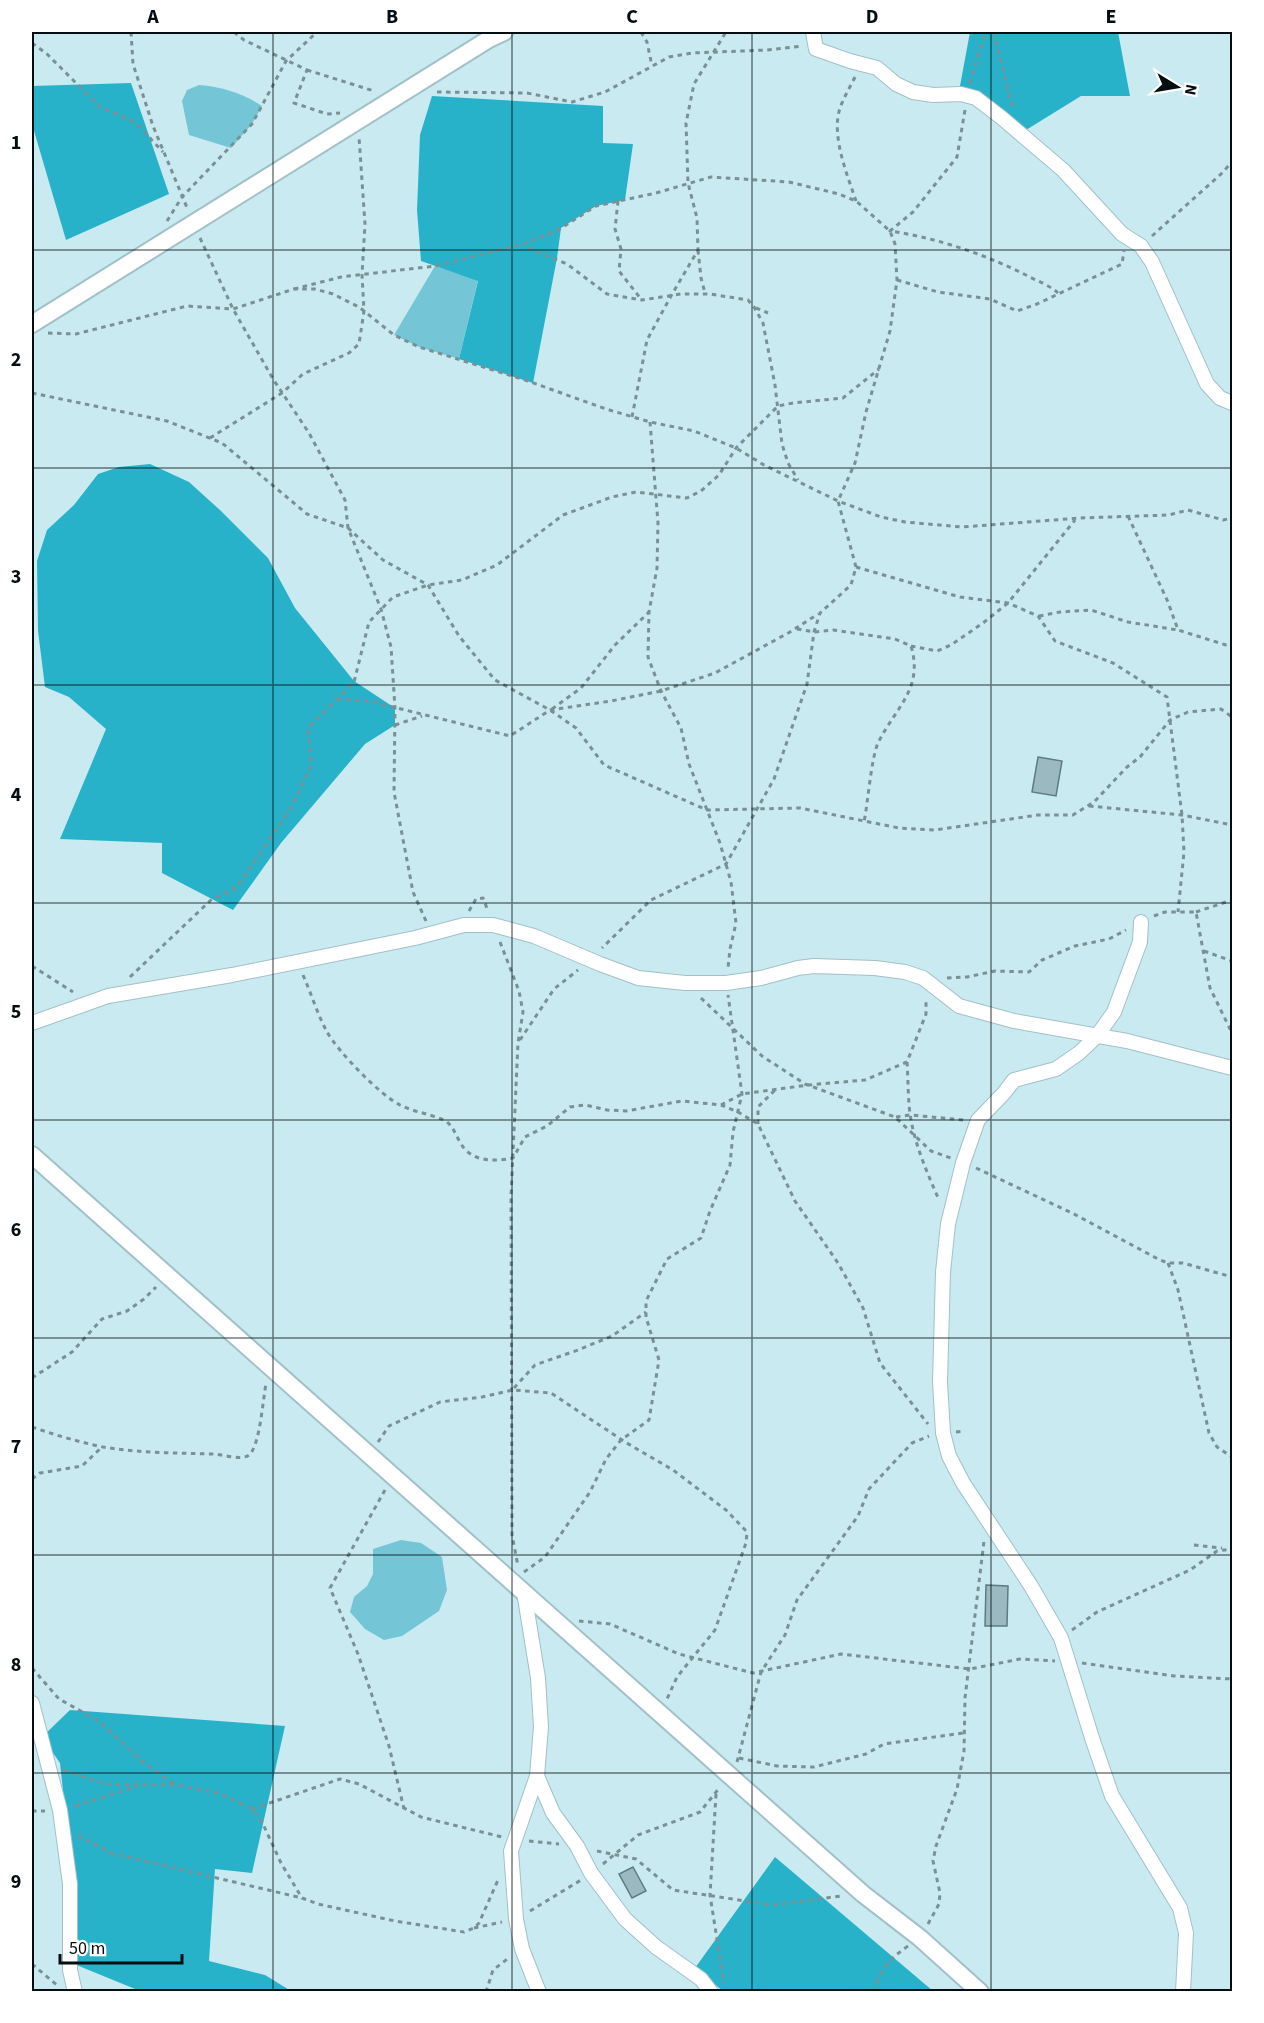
<svg xmlns="http://www.w3.org/2000/svg" width="1264" height="2023" viewBox="0 0 1264 2023" font-family="'Source Sans 3',sans-serif">
	<rect width="100%" height="100%" fill="#caeaf1"/>
	<!-- green -->
	<g fill="#74c5d6">
		<path d="M 199,85 C 223,87 242,93 262,106 L 252,124 L 231,148 L 189,135 L 182,101 L 187,90 Z"/>
		<path d="M 435,266 L 478,280 L 459,359 L 419,347 L 394,335 Z"/>
		<path d="M 401,1540 L 421,1543 L 442,1557 L 447,1590 L 439,1611 L 402,1636 L 384,1640 L 365,1629 L 350,1612 L 354,1597 L 367,1586 L 373,1574 L 373,1549 Z"/>
	</g>
	<!-- forest -->
	<g fill="#28b2ca">
		<path d="M 970,32 L 1118,32 L 1130,96 L 1081,96 L 1026,130 L 961,94 L 960,86 Z"/>
		<path d="M 131,83 L 169,194 L 66,240 L 32,124 L 32,86 Z"/>
		<path d="M 432,96 L 603,106 L 603,143 L 633,144 L 625,200 L 596,206 L 561,228 L 557,258 L 533,383 L 459,359 L 478,281 L 421,261 L 417,210 L 420,135 Z"/>
		<path d="M 150,464 L 189,482 L 221,511 L 268,558 L 295,608 L 354,681 L 395,708 L 395,725 L 365,744 L 281,843 L 233,910 L 162,873 L 162,843 L 60,839 L 106,729 L 69,697 L 45,687 L 38,631 L 37,561 L 47,530 L 74,505 L 98,474 L 119,467 Z"/>
		<path d="M 70,1710 L 285,1726 L 252,1873 L 215,1869 L 209,1961 L 265,1975 L 291,1991 L 140,1991 L 74,1964 L 60,1860 L 64,1800 L 60,1763 L 42,1737 Z"/>
		<path d="M 775,1857 L 933,1991 L 723,1991 L 695,1968 Z"/>
	</g>
	<!-- building -->
	<g fill="#9ab9c0" stroke="#5e7b81" stroke-width="1.5">
		<path d="M 1038,757 L 1062,761 L 1056,796 L 1032,792 Z"/>
		<path d="M 986,1585 L 1008,1586 L 1007,1626 L 985,1626 Z"/>
		<path d="M 633,1867 L 646,1891 L 632,1898 L 619,1874 Z"/>
	</g>
	<g fill="none" stroke-linecap="round" stroke-linejoin="round">
		<!-- minor casing -->
		<g stroke="#a1c0c7" stroke-width="16">
			<g id="minor">
				<path d="M 813,32 L 816,49 L 850,61 L 877,68 L 896,84 L 913,92 L 933,95 L 961,94 L 976,98 L 1002,118 L 1063,170 L 1122,234 L 1141,246 L 1152,262 L 1207,384 L 1220,398 L 1232,403"/>
				<path d="M 1141,922 L 1140,942 L 1114,1012 L 1097,1036 L 1079,1053 L 1056,1069 L 1014,1080 L 1004,1093 L 978,1120 L 963,1163 L 948,1224 L 943,1272 L 940,1382 L 943,1433 L 949,1456 L 963,1483 L 1031,1586 L 1061,1638 L 1092,1738 L 1112,1796 L 1180,1908 L 1186,1933 L 1183,1992"/>
				<path d="M 32,1023 L 108,996 L 232,975 L 415,938 L 464,925 L 493,925 L 534,936 L 600,964 L 638,978 L 685,983 L 726,983 L 761,978 L 798,968 L 814,966 L 875,968 L 905,972 L 923,978 L 959,1006 L 1014,1021 L 1127,1041 L 1232,1068"/>
				<path d="M 524,1592 L 538,1678 L 541,1727 L 537,1776 L 511,1851 L 516,1919 L 522,1949 L 539,1992"/>
				<path d="M 32,1703 L 60,1810 L 70,1884 L 70,1970 L 75,1992"/>
				<path d="M 537,1776 L 553,1813 L 577,1846 L 591,1873 L 625,1919 L 656,1947 L 701,1979 L 711,1992"/>
			</g>
		</g>
		<!-- tertiary casing -->
		<g stroke="#a1c0c7" stroke-width="20">
			<g id="tertiary">
				<path d="M 32,324 L 489,39 L 504,32"/>
				<path d="M 32,1155 L 863,1894 L 920,1938 L 980,1992"/>
			</g>
		</g>
		<!-- path -->
		<g stroke="#799095" stroke-width="3" stroke-dasharray="4.5 4.5" stroke-linecap="butt">
			<path d="M 131,32 L 133,64 L 153,126 L 188,210"/>
			<path d="M 234,32 L 244,40 L 307,70 L 294,103 L 327,114 L 340,113"/>
			<path d="M 641,32 L 647,42 L 652,66"/>
			<path d="M 994,32 L 1012,106"/>
			<path d="M 32,43 L 47,54 L 100,107 L 135,122 L 163,152"/>
			<path d="M 307,70 L 374,91"/>
			<path d="M 855,77 C 850,87 844,97 840,108 C 831,136 847,174 856,201"/>
			<path d="M 970,83 L 985,32"/>
			<path d="M 437,92 L 527,93 L 572,102 L 605,92 L 669,57 L 692,53 L 767,50 L 802,46"/>
			<path d="M 965,110 L 957,157 L 913,212 L 890,231 C 937,238 984,254 1026,275 C 1037,281 1049,285 1058,293"/>
			<path d="M 618,201 L 615,229 L 621,249 L 619,271 L 641,299"/>
			<path d="M 167,221 L 182,197 L 252,124 L 286,61 L 317,32"/>
			<path d="M 1152,236 L 1221,174 L 1232,162"/>
			<path d="M 200,238 L 233,309 L 273,379 L 309,433 L 345,500 L 348,528 L 381,609 L 391,647 L 395,708 L 394,792 L 413,892 L 426,921"/>
			<path d="M 528,248 L 567,264 L 607,294 L 642,300 L 681,294 L 710,294 L 748,300 L 754,307 L 763,323 L 775,385 L 782,444 L 788,463 L 798,480"/>
			<path d="M 698,250 L 701,278 L 705,293"/>
			<path d="M 897,280 L 938,292 L 990,299 L 1017,311 L 1037,304 L 1122,264 L 1124,251"/>
			<path d="M 294,289 L 341,277 L 435,266 L 523,244 L 558,230 L 596,206 L 656,193 L 711,177 L 789,182 L 839,194 L 856,201 L 890,231 L 895,244 L 897,280 L 890,331 L 866,412 L 855,463 L 838,501 L 856,567 L 851,585 L 820,613 L 814,632 L 807,684 L 774,779 L 726,864 L 651,900 L 602,948"/>
			<path d="M 756,308 L 768,313"/>
			<path d="M 48,333 L 76,334 L 187,306 L 233,309 L 294,289 L 315,289 L 333,294 L 359,307 L 394,335 L 419,347 L 525,380 L 606,409 L 650,422 L 694,431 L 736,448 L 764,465 L 838,501 L 881,517 L 905,522 L 962,527 L 1080,518 L 1169,515 L 1188,510 L 1223,520 L 1232,518"/>
			<path d="M 32,393 L 167,421 L 222,443 L 307,514 L 348,528 L 383,560 L 428,585 L 459,636 L 495,680 L 550,710 L 576,728 L 604,765 L 707,810 L 800,808 L 899,828 L 935,830 L 1038,815 L 1073,815 L 1094,802 L 1127,767 L 1140,757 L 1170,720 L 1188,712 L 1221,709 L 1232,717"/>
			<path d="M 632,417 L 647,340 L 671,296 L 698,250 L 697,218 L 688,183 L 686,123 L 694,84 L 726,32"/>
			<path d="M 650,422 L 658,523 L 657,568 L 649,612 L 648,657 L 661,691 L 681,728 L 689,764 L 720,843 L 731,882 L 736,923 L 730,949 L 728,968"/>
			<path d="M 210,438 L 282,393 L 303,374 L 349,353 L 359,344 L 364,311 L 362,275 L 365,224 L 359,137"/>
			<path d="M 1128,516 L 1168,602 L 1178,630 L 1226,645 L 1232,645"/>
			<path d="M 856,567 L 960,597 L 1008,603 L 1038,616 L 1055,641 L 1113,663 L 1167,697 L 1182,815 L 1184,852 L 1178,912"/>
			<path d="M 1039,616 L 1060,612 L 1091,610 L 1128,622 L 1178,630"/>
			<path d="M 797,629 L 814,632 L 833,630 L 895,639 L 911,646 C 924,689 895,708 878,743 C 871,759 868,803 864,822"/>
			<path d="M 911,646 L 937,651 L 951,645 L 983,623 L 1008,603 L 1075,520"/>
			<path d="M 337,699 L 369,701 L 510,736 L 550,710 L 611,701 L 661,691 L 715,673 L 790,632 L 818,614"/>
			<path d="M 552,709 L 581,688 L 615,645 L 649,612"/>
			<path d="M 395,725 L 422,716"/>
			<path d="M 1089,806 L 1182,815 L 1232,825"/>
			<path d="M 469,911 L 476,899 L 483,898 L 488,911"/>
			<path d="M 1196,912 L 1232,900"/>
			<path d="M 1154,916 L 1165,912 L 1196,912 L 1210,988 L 1232,1033"/>
			<path d="M 500,942 L 519,991 L 523,1012 L 518,1043 L 511,1196 L 512,1535 L 518,1566"/>
			<path d="M 1204,951 L 1232,961"/>
			<path d="M 32,966 L 73,992"/>
			<path d="M 303,975 C 311,993 317,1013 326,1030 C 337,1051 380,1095 400,1105 C 414,1112 430,1114 444,1120 C 453,1125 455,1134 460,1142 C 470,1162 494,1162 513,1158 L 525,1137 L 547,1126 L 570,1107 L 585,1105 L 607,1110 L 626,1111 L 682,1101 L 721,1105 L 738,1112 L 758,1124 L 795,1201 L 838,1263 L 863,1308 L 880,1363 L 928,1424"/>
			<path d="M 130,977 L 212,899 L 236,888 L 291,808 L 311,766 L 308,728 L 354,682 L 369,622 L 393,597 L 428,585 L 462,580 L 497,565 L 563,515 L 612,497 L 636,492 L 687,498 L 701,491 L 719,475 L 736,448 L 778,406 L 793,403 L 843,398 L 879,369"/>
			<path d="M 947,978 L 967,977 L 995,971 L 1029,972 L 1042,960 L 1075,946 L 1109,939 L 1126,930"/>
			<path d="M 701,998 L 762,1056 L 805,1084 L 895,1117 L 931,1151 L 951,1158"/>
			<path d="M 520,1040 L 554,989 L 578,970"/>
			<path d="M 907,1062 C 908,1076 908,1091 909,1105 C 912,1139 926,1170 939,1200"/>
			<path d="M 721,1105 L 742,1094 L 808,1085 L 865,1080 L 907,1062 L 926,1014 L 926,1000"/>
			<path d="M 896,1117 L 910,1115 L 964,1120"/>
			<path d="M 758,1124 L 758,1107 L 775,1090"/>
			<path d="M 976,1168 L 1072,1213 L 1160,1260 L 1168,1263 L 1183,1263 L 1232,1277"/>
			<path d="M 1168,1263 L 1178,1290 L 1209,1433 L 1217,1447 L 1232,1457"/>
			<path d="M 32,1378 L 72,1352 L 102,1319 L 127,1311 L 144,1299 L 156,1287"/>
			<path d="M 514,1388 L 535,1365 L 578,1350 L 612,1336 L 646,1312"/>
			<path d="M 32,1427 C 55,1435 79,1442 103,1447 C 139,1453 176,1453 213,1454 C 222,1454 241,1461 249,1455 C 260,1446 263,1398 266,1384"/>
			<path d="M 956,1432 L 965,1431"/>
			<path d="M 378,1442 L 389,1426 L 440,1402 L 482,1397 L 513,1390 L 551,1393 L 625,1442 L 673,1470 L 726,1510 L 747,1532 L 746,1543 L 715,1630 L 677,1677 L 667,1699"/>
			<path d="M 32,1479 L 40,1473 L 82,1466 L 102,1447"/>
			<path d="M 385,1490 L 330,1588 L 358,1654 L 389,1746 L 404,1809"/>
			<path d="M 1194,1545 L 1222,1548"/>
			<path d="M 524,1572 L 545,1557 L 590,1492 L 606,1459 L 621,1440 L 649,1420 L 659,1360 L 646,1317 L 646,1301 L 667,1259 L 701,1238 L 710,1211 L 730,1165 L 733,1132 L 742,1094 L 728,995"/>
			<path d="M 579,1621 L 610,1624 L 679,1654 L 753,1673 L 841,1654 L 970,1669 L 1020,1659 L 1055,1661"/>
			<path d="M 1072,1630 L 1097,1612 L 1190,1570 L 1217,1551 L 1232,1549"/>
			<path d="M 1082,1663 L 1174,1676 L 1232,1679"/>
			<path d="M 32,1668 L 59,1699 L 99,1721 L 142,1761 L 174,1784"/>
			<path d="M 739,1758 L 777,1766 L 814,1767 L 866,1754 L 884,1744 L 963,1733"/>
			<path d="M 737,1762 L 761,1672 L 785,1635 L 797,1600 L 858,1516 L 869,1489 L 912,1443 L 929,1436"/>
			<path d="M 64,1770 L 105,1784 L 176,1785 L 219,1793 L 252,1809 L 262,1822 L 281,1863 L 302,1898 L 318,1904 L 395,1921 L 464,1932 L 474,1928 L 479,1923 L 498,1880"/>
			<path d="M 716,1794 L 710,1895 L 724,1984"/>
			<path d="M 75,1806 L 137,1786"/>
			<path d="M 252,1809 L 340,1779 L 359,1784 L 421,1817 L 502,1837"/>
			<path d="M 32,1811 L 45,1811"/>
			<path d="M 78,1835 L 111,1853 L 302,1898"/>
			<path d="M 529,1841 L 559,1844"/>
			<path d="M 597,1851 L 636,1859 L 673,1890 L 772,1905 L 841,1896"/>
			<path d="M 603,1864 L 638,1835 L 700,1812 L 720,1787"/>
			<path d="M 530,1911 L 581,1880"/>
			<path d="M 928,1924 L 939,1904 L 940,1893 L 933,1861 L 936,1846 L 957,1789 L 964,1751 L 965,1698 L 984,1541"/>
			<path d="M 474,1928 L 502,1922"/>
			<path d="M 32,1964 L 58,1986"/>
			<path d="M 486,1992 L 493,1970 L 510,1957"/>
			<path d="M 875,1992 C 878,1970 891,1958 908,1946"/>
		</g>
		<!-- minor -->
		<use href="#minor" stroke="#fff" stroke-width="14"/>
		<!-- tertiary -->
		<use href="#tertiary" stroke="#fff" stroke-width="16"/>
	</g>
	<!-- grid -->
	<path fill="none" stroke="#040d10" stroke-width="1.5" stroke-opacity="0.55" d="M 273,32 L 273,1992M 512,32 L 512,1992M 752,32 L 752,1992M 991,32 L 991,1992M 32,250 L 1232,250M 32,468 L 1232,468M 32,685 L 1232,685M 32,903 L 1232,903M 32,1120 L 1232,1120M 32,1338 L 1232,1338M 32,1555 L 1232,1555M 32,1773 L 1232,1773"/>
	<!-- border -->
	<rect width="1264" height="2023" fill="none" stroke="#ffffff" stroke-width="66"/>
	<!-- north arrow -->
	<g transform="translate(1177 87) rotate(101)" stroke="#ffffff" stroke-width="4.5" paint-order="stroke">
	<path d="M0-4.5L10 22L0 15L-10 22Z" fill="#040d10"/>
	<text y="-9" font-size="16" font-weight="bold" text-anchor="middle" fill="#040d10">N</text>
	</g>
	<!-- scale -->
	<path d="M60 1954v9h122v-9" fill="none" stroke="#040d10" stroke-width="3"/>
	<text x="69" y="1954" font-size="18" fill="#040d10" stroke="#ffffff" stroke-width="4.5" paint-order="stroke">50 m</text>
	<rect x="33" y="33" width="1198" height="1957" fill="none" stroke="#040d10" stroke-width="2"/>
	<g font-size="20" text-anchor="middle" font-weight="bold" fill="#040d10">
		<text x="153" y="23">A</text>
		<text x="392" y="23">B</text>
		<text x="632" y="23">C</text>
		<text x="872" y="23">D</text>
		<text x="1111" y="23">E</text>
		<text x="16" y="149">1</text>
		<text x="16" y="366">2</text>
		<text x="16" y="583">3</text>
		<text x="16" y="801">4</text>
		<text x="16" y="1018">5</text>
		<text x="16" y="1236">6</text>
		<text x="16" y="1453">7</text>
		<text x="16" y="1671">8</text>
		<text x="16" y="1888">9</text>
	</g>
</svg>
